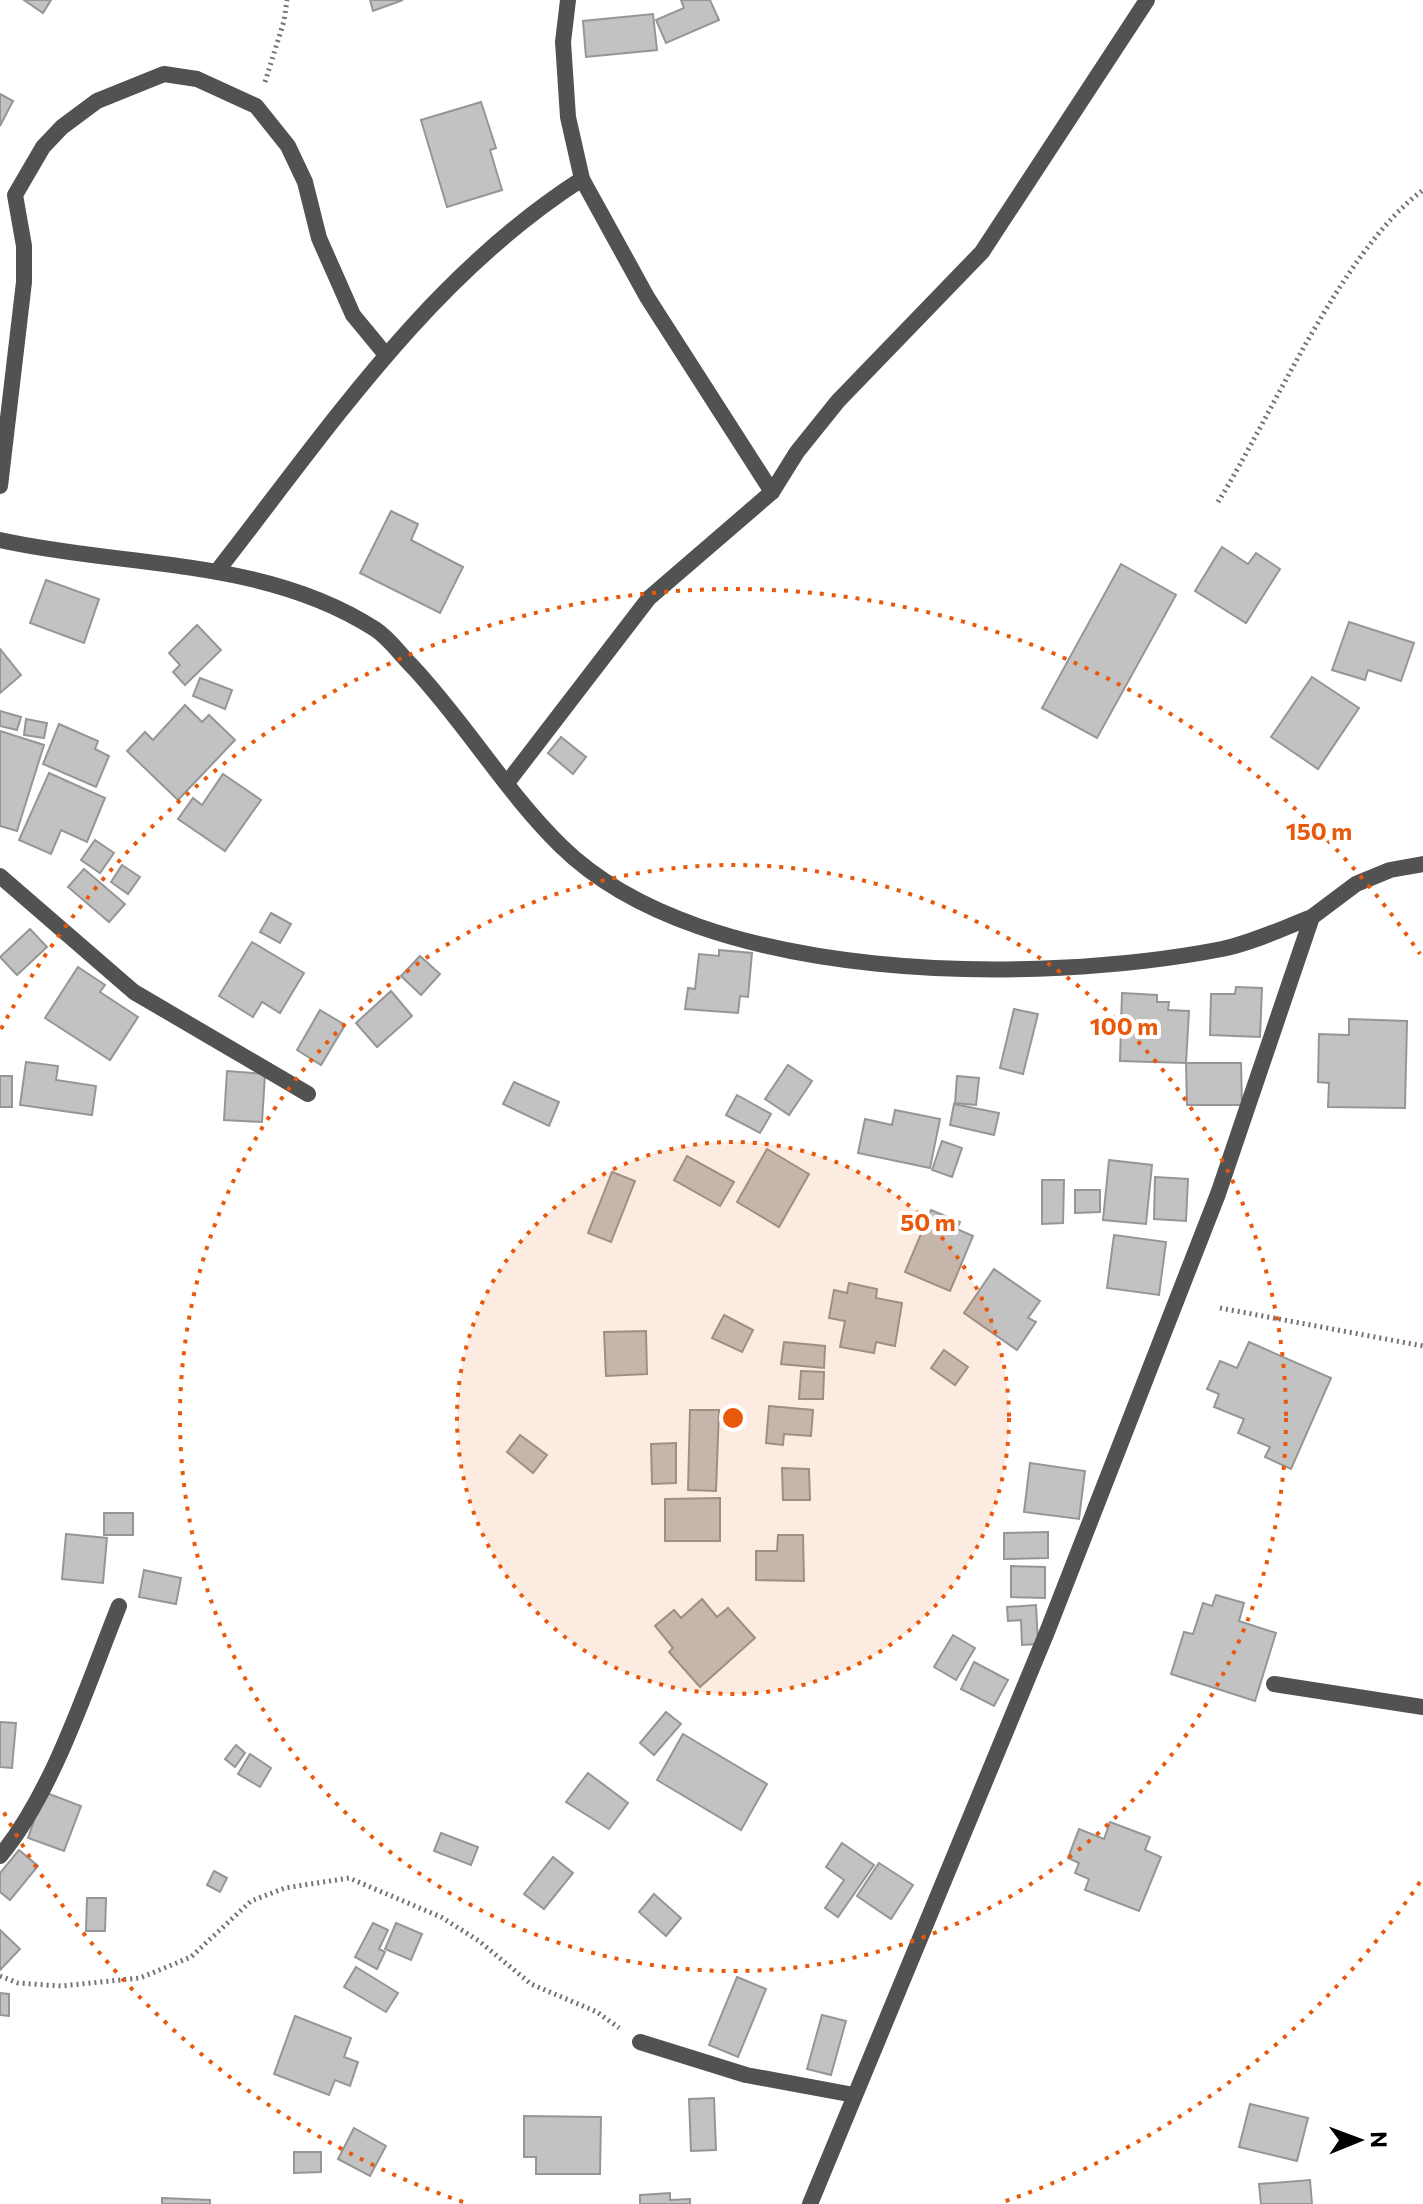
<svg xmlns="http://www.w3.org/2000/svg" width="1423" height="2204" viewBox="0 0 1423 2204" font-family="Commissioner,sans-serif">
	<rect width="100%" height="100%" fill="#fff"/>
	<!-- building -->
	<g fill="#c2c2c2" stroke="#969696" stroke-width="2">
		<path d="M 24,0 L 51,0 L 43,13 Z"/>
		<path d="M 370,0 L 403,0 L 373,11 Z"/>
		<path d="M 681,0 L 710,0 L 719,20 L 666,43 L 656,20 L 684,8 Z"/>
		<path d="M 653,14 L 657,50 L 586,57 L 583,21 Z"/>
		<path d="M 0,94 L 13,101 L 0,126 Z"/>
		<path d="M 481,102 L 496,148 L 490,150 L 502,190 L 447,207 L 421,120 Z"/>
		<path d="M 391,511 L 418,524 L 411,540 L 463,567 L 440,613 L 360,573 Z"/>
		<path d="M 1222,547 L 1248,564 L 1256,553 L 1280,569 L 1246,623 L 1195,591 Z"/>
		<path d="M 1121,564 L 1176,595 L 1097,738 L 1042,708 Z"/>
		<path d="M 46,580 L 99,599 L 84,643 L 30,623 Z"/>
		<path d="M 1349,622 L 1414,643 L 1401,681 L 1368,670 L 1365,680 L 1332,670 Z"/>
		<path d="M 197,625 L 221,650 L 185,685 L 173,672 L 180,665 L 169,653 Z"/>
		<path d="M 0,649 L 21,675 L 0,693 Z"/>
		<path d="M 1312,677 L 1359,708 L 1318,769 L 1271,737 Z"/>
		<path d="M 200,678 L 232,690 L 225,709 L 193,696 Z"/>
		<path d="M 185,705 L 202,722 L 209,715 L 235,740 L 178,800 L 127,751 L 145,732 L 153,740 Z"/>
		<path d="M 0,711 L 21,717 L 17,730 L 0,726 Z"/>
		<path d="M 26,719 L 47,723 L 44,738 L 24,735 Z"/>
		<path d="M 59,724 L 98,741 L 95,749 L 109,756 L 96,787 L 43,764 Z"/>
		<path d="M 0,731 L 44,745 L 17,831 L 0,826 Z"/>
		<path d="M 561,737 L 586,757 L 573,774 L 548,753 Z"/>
		<path d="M 49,773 L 105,798 L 87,842 L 61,830 L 51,854 L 19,840 Z"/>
		<path d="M 223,774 L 261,800 L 225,851 L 178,819 L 193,798 L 202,805 Z"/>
		<path d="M 95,840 L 114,853 L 100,873 L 81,860 Z"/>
		<path d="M 122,865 L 140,877 L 128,894 L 111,882 Z"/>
		<path d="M 84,869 L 125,904 L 109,922 L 68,887 Z"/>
		<path d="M 271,913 L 291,924 L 280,943 L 260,932 Z"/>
		<path d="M 30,929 L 47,947 L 17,975 L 0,957 Z"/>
		<path d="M 252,942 L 304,973 L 280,1013 L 262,1002 L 253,1017 L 219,996 Z"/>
		<path d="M 719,950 L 752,953 L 748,997 L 740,996 L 738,1013 L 685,1009 L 688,988 L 695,989 L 699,954 L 719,956 Z"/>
		<path d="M 420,956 L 440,974 L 421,995 L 401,976 Z"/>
		<path d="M 78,967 L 105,985 L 100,992 L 138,1017 L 110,1060 L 45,1018 Z"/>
		<path d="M 1236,987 L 1262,988 L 1260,1037 L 1210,1035 L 1211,994 L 1235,994 Z"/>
		<path d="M 391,991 L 412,1016 L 377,1047 L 356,1023 Z"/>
		<path d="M 1122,993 L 1157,995 L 1157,1002 L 1169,1002 L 1168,1010 L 1189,1011 L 1186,1063 L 1120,1061 Z"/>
		<path d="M 1014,1009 L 1038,1014 L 1023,1074 L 1000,1068 Z"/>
		<path d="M 320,1010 L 345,1025 L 321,1065 L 297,1050 Z"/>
		<path d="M 1349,1019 L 1407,1021 L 1405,1108 L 1328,1107 L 1329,1083 L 1318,1082 L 1319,1034 L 1349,1035 Z"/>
		<path d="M 26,1062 L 58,1066 L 56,1080 L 96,1086 L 92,1115 L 20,1105 Z"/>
		<path d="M 1186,1063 L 1241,1063 L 1242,1105 L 1187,1105 Z"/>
		<path d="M 788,1065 L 812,1081 L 789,1115 L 765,1099 Z"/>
		<path d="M 227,1071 L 265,1074 L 262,1122 L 224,1120 Z"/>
		<rect x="0" y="1076" width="12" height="31"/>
		<path d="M 957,1076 L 979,1078 L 976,1105 L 955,1103 Z"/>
		<path d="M 514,1082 L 559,1102 L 549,1126 L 503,1104 Z"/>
		<path d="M 737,1095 L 771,1114 L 760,1133 L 726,1115 Z"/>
		<path d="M 954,1104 L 999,1113 L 994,1135 L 950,1125 Z"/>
		<path d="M 895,1110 L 940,1119 L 930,1168 L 858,1153 L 865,1119 L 892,1125 Z"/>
		<path d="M 942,1141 L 962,1148 L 952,1177 L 932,1170 Z"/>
		<path d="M 767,1149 L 809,1174 L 779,1227 L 737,1202 Z"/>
		<path d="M 687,1156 L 734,1182 L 720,1206 L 674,1180 Z"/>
		<path d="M 1109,1160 L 1152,1165 L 1146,1224 L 1103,1220 Z"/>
		<path d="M 612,1172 L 635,1181 L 611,1242 L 588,1233 Z"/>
		<path d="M 1155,1177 L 1188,1179 L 1186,1221 L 1154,1219 Z"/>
		<path d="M 1042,1180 L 1064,1180 L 1063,1223 L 1042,1224 Z"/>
		<path d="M 1075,1190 L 1100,1190 L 1100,1212 L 1075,1213 Z"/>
		<path d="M 931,1210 L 960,1222 L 957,1229 L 973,1236 L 950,1291 L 905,1272 Z"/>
		<path d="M 1114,1235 L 1166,1242 L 1159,1295 L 1107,1288 Z"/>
		<path d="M 994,1269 L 1040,1301 L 1028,1318 L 1036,1322 L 1017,1350 L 964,1313 Z"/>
		<path d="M 849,1283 L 877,1289 L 876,1298 L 902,1303 L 895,1346 L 876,1342 L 874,1353 L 840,1347 L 845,1321 L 829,1318 L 834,1290 L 847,1293 Z"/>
		<path d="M 724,1315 L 753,1330 L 742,1352 L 712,1338 Z"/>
		<path d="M 646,1331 L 647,1374 L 606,1376 L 604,1332 Z"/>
		<path d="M 784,1342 L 825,1346 L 824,1368 L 781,1364 Z"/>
		<path d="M 1249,1342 L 1331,1378 L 1291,1469 L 1265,1457 L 1270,1447 L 1238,1433 L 1244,1419 L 1214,1407 L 1219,1394 L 1207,1389 L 1220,1361 L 1237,1368 Z"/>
		<path d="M 944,1350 L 968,1367 L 955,1385 L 931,1368 Z"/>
		<path d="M 801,1371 L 824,1372 L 823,1399 L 799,1399 Z"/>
		<path d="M 769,1406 L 813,1410 L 811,1436 L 784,1434 L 783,1445 L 766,1443 Z"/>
		<path d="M 690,1410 L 719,1410 L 716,1491 L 688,1490 Z"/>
		<path d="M 520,1435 L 547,1455 L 533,1473 L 507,1452 Z"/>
		<path d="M 676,1443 L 676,1483 L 652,1484 L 651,1444 Z"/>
		<path d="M 1030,1463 L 1085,1471 L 1079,1519 L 1024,1512 Z"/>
		<path d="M 782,1468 L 809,1469 L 810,1500 L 783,1500 Z"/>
		<path d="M 720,1498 L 720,1541 L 665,1541 L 665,1499 Z"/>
		<rect x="104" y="1513" width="29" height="22"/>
		<path d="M 1048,1532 L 1048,1558 L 1004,1559 L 1004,1533 Z"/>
		<path d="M 66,1534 L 107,1538 L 103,1583 L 62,1579 Z"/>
		<path d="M 778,1535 L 803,1535 L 804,1581 L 756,1580 L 756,1551 L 777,1551 Z"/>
		<path d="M 1011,1566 L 1045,1567 L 1045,1598 L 1011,1597 Z"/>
		<path d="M 144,1570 L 181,1578 L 176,1604 L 139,1597 Z"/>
		<path d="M 1216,1595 L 1244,1603 L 1239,1621 L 1276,1633 L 1255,1701 L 1171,1674 L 1184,1632 L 1193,1634 L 1203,1603 L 1212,1606 Z"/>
		<path d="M 702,1599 L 717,1617 L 728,1608 L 755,1638 L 700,1687 L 669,1652 L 673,1648 L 655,1626 L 674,1610 L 681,1618 Z"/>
		<path d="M 1036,1605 L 1038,1644 L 1022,1645 L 1021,1620 L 1008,1621 L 1007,1607 Z"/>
		<path d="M 953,1635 L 975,1648 L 956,1680 L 934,1667 Z"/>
		<path d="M 974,1662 L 1008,1680 L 994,1706 L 961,1689 Z"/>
		<path d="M 666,1712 L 681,1724 L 654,1755 L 640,1743 Z"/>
		<path d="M 0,1722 L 16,1723 L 12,1768 L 0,1767 Z"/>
		<path d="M 683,1734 L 767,1784 L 741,1830 L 657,1780 Z"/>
		<path d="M 236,1745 L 245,1753 L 235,1767 L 225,1759 Z"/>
		<path d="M 250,1754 L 271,1768 L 260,1787 L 238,1774 Z"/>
		<path d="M 588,1773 L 628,1803 L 609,1829 L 566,1802 Z"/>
		<path d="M 44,1792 L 81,1806 L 64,1851 L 28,1838 Z"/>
		<path d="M 1110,1822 L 1150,1837 L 1145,1850 L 1161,1857 L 1139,1911 L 1085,1890 L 1089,1879 L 1075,1873 L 1079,1863 L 1068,1858 L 1079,1829 L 1104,1839 Z"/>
		<path d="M 441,1833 L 478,1847 L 471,1865 L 434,1851 Z"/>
		<path d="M 842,1843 L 874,1865 L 838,1917 L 825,1908 L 844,1880 L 826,1867 Z"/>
		<path d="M 19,1850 L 38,1866 L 10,1900 L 0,1892 L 0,1873 Z"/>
		<path d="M 553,1857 L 573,1873 L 544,1909 L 524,1894 Z"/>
		<path d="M 879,1863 L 913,1885 L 891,1919 L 857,1896 Z"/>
		<path d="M 214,1871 L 227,1878 L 220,1892 L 207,1885 Z"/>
		<path d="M 654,1894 L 681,1918 L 666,1936 L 639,1912 Z"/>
		<path d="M 87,1898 L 106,1898 L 105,1931 L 86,1931 Z"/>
		<path d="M 373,1923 L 388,1930 L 379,1949 L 385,1952 L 377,1969 L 355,1957 Z"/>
		<path d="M 396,1923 L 422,1934 L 411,1960 L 385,1949 Z"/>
		<path d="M 0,1930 L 20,1949 L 0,1970 Z"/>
		<path d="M 356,1967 L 398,1993 L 386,2012 L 344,1987 Z"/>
		<path d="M 737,1977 L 766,1989 L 738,2057 L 709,2045 Z"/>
		<path d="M 0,1993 L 9,1994 L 9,2016 L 0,2015 Z"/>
		<path d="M 822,2015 L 846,2021 L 831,2075 L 807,2069 Z"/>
		<path d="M 295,2016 L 351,2038 L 344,2057 L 358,2062 L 350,2086 L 335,2080 L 329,2095 L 274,2074 Z"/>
		<path d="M 714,2098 L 716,2150 L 691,2151 L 689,2099 Z"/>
		<path d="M 1250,2104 L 1308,2118 L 1297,2161 L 1239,2147 Z"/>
		<path d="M 524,2116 L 601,2117 L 600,2174 L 536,2174 L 536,2157 L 524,2157 Z"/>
		<path d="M 354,2128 L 386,2146 L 370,2176 L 338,2159 Z"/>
		<path d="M 294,2152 L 321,2152 L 321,2172 L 294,2173 Z"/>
		<path d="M 1310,2180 L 1312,2204 L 1261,2204 L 1259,2184 Z"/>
		<path d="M 670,2193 L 670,2200 L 690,2199 L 690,2204 L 640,2204 L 640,2195 Z"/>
		<path d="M 162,2198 L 210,2200 L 210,2204 L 162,2204 Z"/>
	</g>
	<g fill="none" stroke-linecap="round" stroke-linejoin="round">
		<!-- path -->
		<g stroke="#747474" stroke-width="5" stroke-dasharray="2 4" stroke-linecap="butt">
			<path d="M 265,82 L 284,21 L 287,0"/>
			<path d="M 1218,502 C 1274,412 1341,251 1423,190"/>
			<path d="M 1220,1308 L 1423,1346"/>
			<path d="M 0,1976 L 18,1983 L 61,1986 L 140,1978 L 191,1957 L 251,1901 L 285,1888 L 349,1878 L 441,1917 L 479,1941 L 531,1984 L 597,2012 L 619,2028"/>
		</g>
		<!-- street -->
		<g stroke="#525252" stroke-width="16">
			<path d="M 568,0 L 563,42 L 568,117 L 582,179 L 647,297 L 772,492"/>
			<path d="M 0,486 L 24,282 L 24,246 L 15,195 L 43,147 L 62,127 L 97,101 L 164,74 L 197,79 L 256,106 L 288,146 L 305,182 L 319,238 L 353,315 L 386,355"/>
			<path d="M 0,540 C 126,568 263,557 375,629 C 389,638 400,654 411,665 C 465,722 505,791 561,846 C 703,986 1037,985 1222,949 C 1252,943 1283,928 1312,917"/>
			<path d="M 218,570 C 328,429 429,277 582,179"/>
			<path d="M 507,783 L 649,598 L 772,492 L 797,452 L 838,401 L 982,252 L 1147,0"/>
			<path d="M 0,876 L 134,992 L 308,1094"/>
			<path d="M 1274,1684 L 1423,1707"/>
			<path d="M 0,1856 C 53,1793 88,1683 119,1606"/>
			<path d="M 640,2042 L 746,2075 L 854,2095"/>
			<path d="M 810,2204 L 1047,1632 L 1218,1194 L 1312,917 L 1356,884 L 1390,870 L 1423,864"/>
		</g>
	</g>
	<!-- distance rings -->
	<circle cx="733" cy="1418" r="276" fill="#e8590c" fill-opacity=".12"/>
	<g fill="none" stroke="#e8590c" stroke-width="4" stroke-dasharray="4 8">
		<circle cx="733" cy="1418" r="276"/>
		<circle cx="733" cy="1418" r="553"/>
		<path d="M1420 1882A829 829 0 0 1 1003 2202M463 2202A829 829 0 0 1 1 1807M1 1029A829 829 0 0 1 1420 954"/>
	</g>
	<circle cx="733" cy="1418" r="12" fill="#e8590c" stroke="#fff" stroke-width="4"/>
	<g font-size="24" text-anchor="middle" font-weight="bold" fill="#e8590c" stroke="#fff" stroke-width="8" stroke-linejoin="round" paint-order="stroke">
		<text x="1319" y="840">150 m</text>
		<text x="1124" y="1035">100 m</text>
		<text x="928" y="1231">50 m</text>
	</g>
	<!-- north arrow -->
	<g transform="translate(1359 2140) rotate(89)" stroke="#ffffff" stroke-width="6" paint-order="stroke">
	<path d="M0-6L14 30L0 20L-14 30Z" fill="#000000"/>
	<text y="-12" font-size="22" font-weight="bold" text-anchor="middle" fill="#000000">N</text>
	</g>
</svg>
